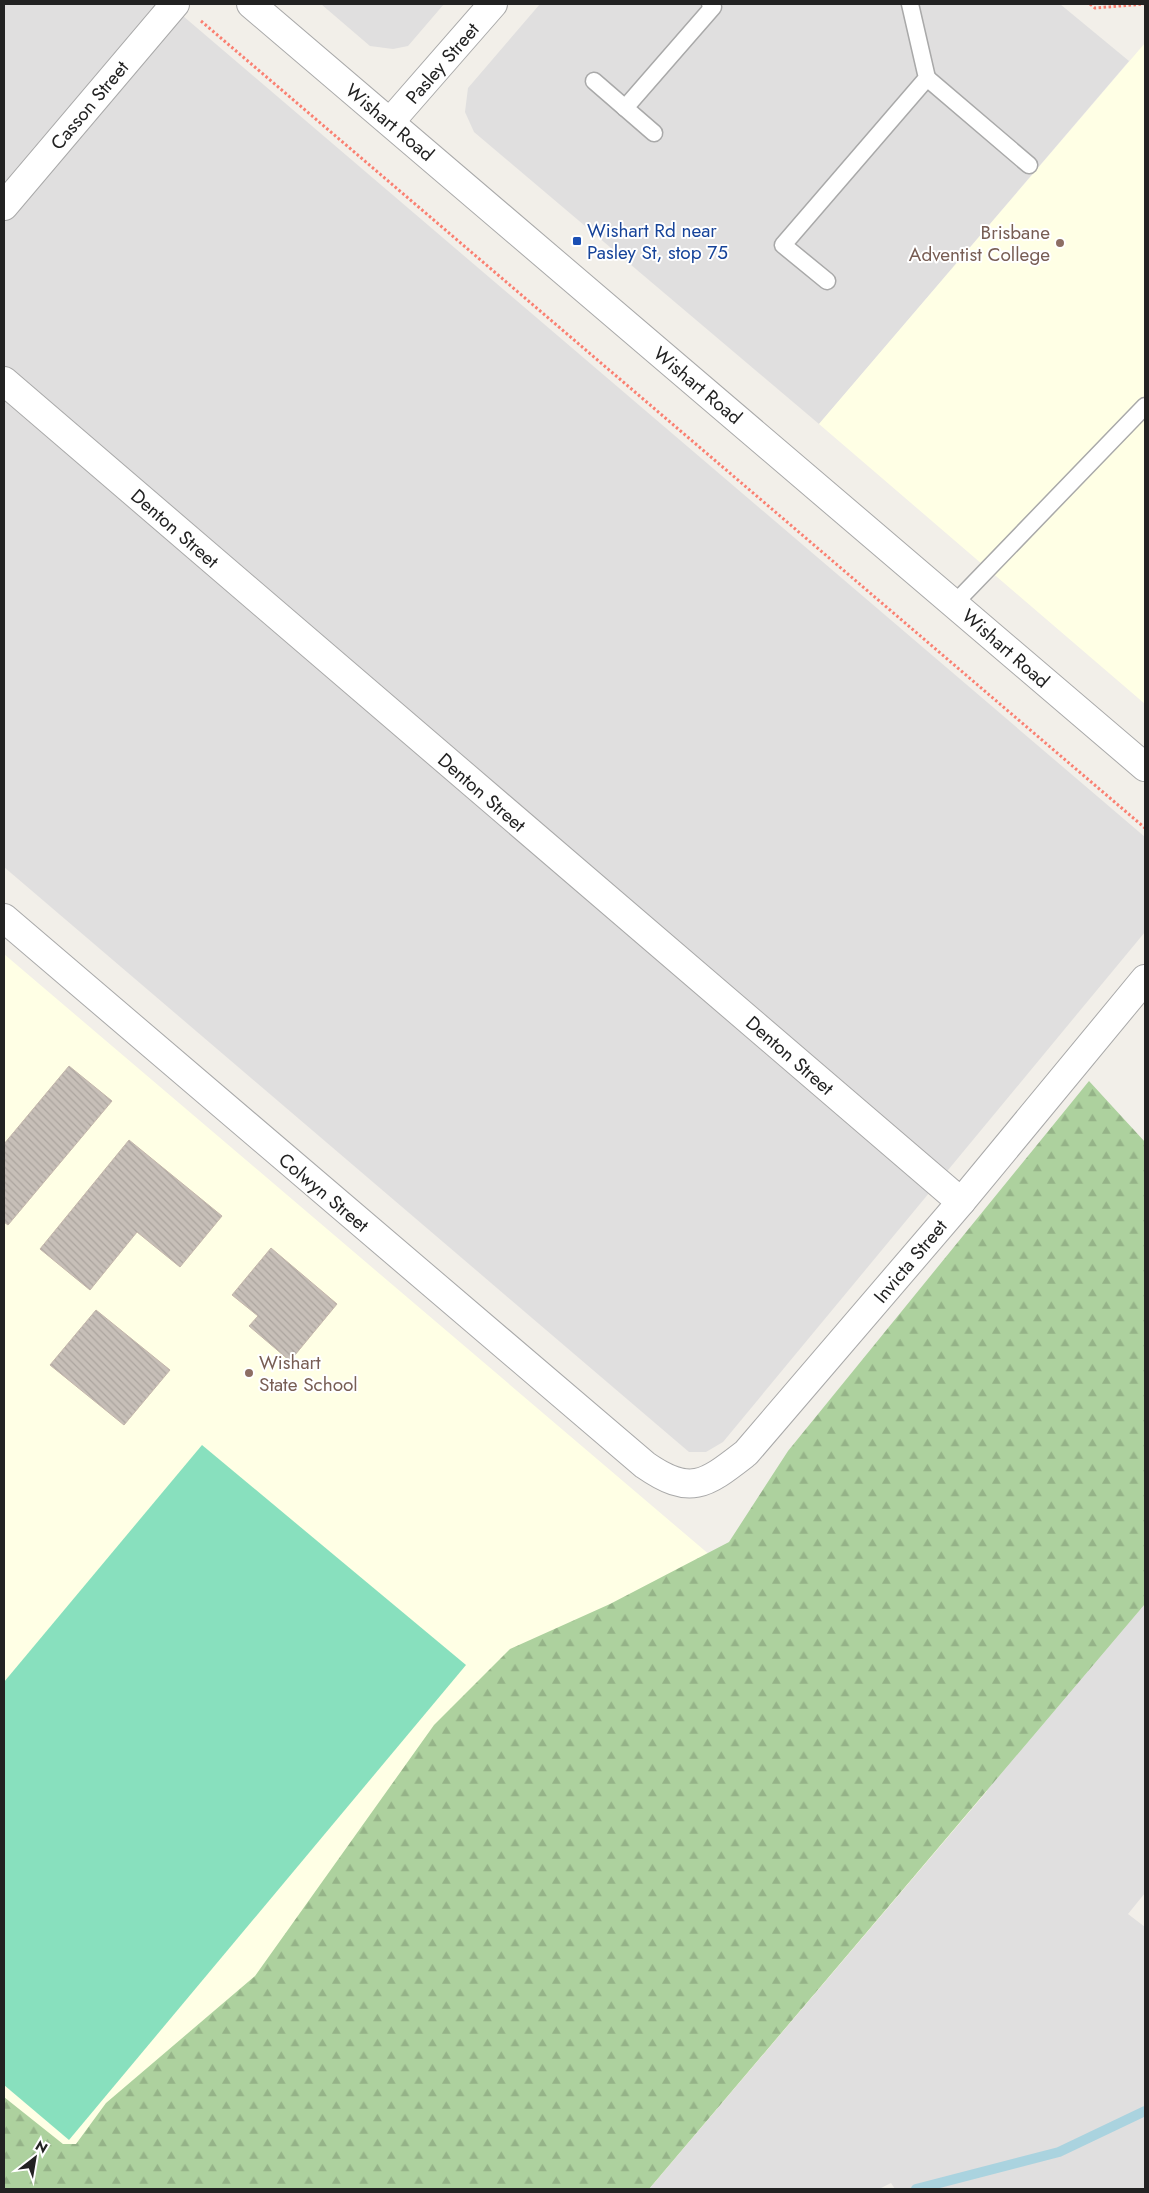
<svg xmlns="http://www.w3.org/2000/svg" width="1149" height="2193" viewBox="0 0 1149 2193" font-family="Jost,sans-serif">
	<defs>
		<pattern id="forest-firs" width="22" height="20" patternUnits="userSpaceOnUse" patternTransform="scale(1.25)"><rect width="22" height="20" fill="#add19e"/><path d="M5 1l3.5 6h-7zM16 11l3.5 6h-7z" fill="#95b388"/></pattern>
		<pattern id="building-back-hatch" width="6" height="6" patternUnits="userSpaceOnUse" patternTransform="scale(1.25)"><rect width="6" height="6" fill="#c7bfb8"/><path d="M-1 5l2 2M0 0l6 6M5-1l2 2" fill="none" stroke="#aba49e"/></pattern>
	</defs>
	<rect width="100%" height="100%" fill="#f2efe9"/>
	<!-- residential -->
	<g fill="#e0dfdf">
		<path d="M 4,4 L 169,4 L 1145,837 L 1145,932 L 723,1442 L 706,1452 L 689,1452 L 4,867 Z"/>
		<path d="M 321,4 L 444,4 L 408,46 L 393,49 L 370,46 Z"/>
		<path d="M 540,4 L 1060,4 L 1129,61 L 819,424 L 474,132 L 465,112 L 468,88 Z"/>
		<path d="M 1145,1604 L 1145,1893 L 1128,1914 L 1145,1927 L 1145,2189 L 895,2189 L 891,2183 L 879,2189 L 649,2189 Z"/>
	</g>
	<!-- education -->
	<g fill="#ffffe5">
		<path d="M 1145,43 L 1145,704 L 819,424 Z"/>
		<path d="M 4,954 L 987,1791 L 649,2189 L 4,2189 Z"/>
	</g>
	<!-- forest -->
	<path fill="url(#forest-firs)" d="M 1089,1081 L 1145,1142 L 1145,1604 L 649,2189 L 4,2189 L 4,2097 L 63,2144 L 76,2144 L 106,2103 L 255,1976 L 434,1725 L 510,1649 L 610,1604 L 729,1542 L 788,1451 Z"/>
	<!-- pitch -->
	<path fill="#88e0be" d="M 202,1445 L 466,1665 L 69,2140 L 4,2085 L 4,1682 Z"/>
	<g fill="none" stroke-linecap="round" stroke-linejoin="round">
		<!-- stream -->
		<path stroke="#aad3df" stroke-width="10" d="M 916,2189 L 1059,2152 L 1145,2111"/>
	</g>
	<!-- building -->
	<g fill="url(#building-back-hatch)" stroke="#c4b6ab">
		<path d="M 69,1066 L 112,1101 L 8,1225 L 4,1222 L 4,1144 Z"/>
		<path d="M 129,1140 L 222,1216 L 180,1267 L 137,1232 L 90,1290 L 40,1249 Z"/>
		<path d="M 271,1248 L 337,1304 L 290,1361 L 249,1326 L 258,1316 L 232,1295 Z"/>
		<path d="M 96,1310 L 170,1370 L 124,1425 L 50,1365 Z"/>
	</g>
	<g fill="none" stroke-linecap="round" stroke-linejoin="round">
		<!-- service casing -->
		<g stroke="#a9a9a9" stroke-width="19">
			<g id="service">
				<path d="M 927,78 L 1029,165"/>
				<path d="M 594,81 L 654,133"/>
				<path d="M 625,108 L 713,7 L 710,4"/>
				<path d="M 827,281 L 783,245 L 927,78 L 910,4"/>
				<path d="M 954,604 L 1145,406"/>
			</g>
		</g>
		<!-- minor casing -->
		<g stroke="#a9a9a9" stroke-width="30">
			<g id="minor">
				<path d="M 251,4 L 1145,767"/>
				<path d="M 390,122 L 493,4"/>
				<path d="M 4,206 L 175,4"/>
				<path d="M 4,381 L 961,1202"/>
				<path d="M 4,918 L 645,1465 C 691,1497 706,1484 746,1453 L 961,1202 L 1145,979"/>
			</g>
		</g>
		<!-- path -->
		<g stroke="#fa8072" stroke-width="3" stroke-dasharray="2.5 2.5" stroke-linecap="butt">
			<path d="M 1090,4 L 1095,8 L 1145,4"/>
			<path d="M 201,21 L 1145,828"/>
		</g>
		<!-- service -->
		<use href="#service" stroke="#fff" stroke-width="16"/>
		<!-- minor -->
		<use href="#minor" stroke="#fff" stroke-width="28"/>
	</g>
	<!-- markers -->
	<rect fill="#1a4fb4" stroke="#fff" stroke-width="2" x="572" y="236" width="10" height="10" rx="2.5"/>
	<g fill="#8d6e63" stroke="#fff" stroke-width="2">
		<circle cx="1060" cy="243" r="5"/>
		<circle cx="249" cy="1373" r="5"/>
	</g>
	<g text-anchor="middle" stroke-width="4" stroke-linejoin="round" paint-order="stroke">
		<!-- street labels -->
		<g font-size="19" fill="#222" stroke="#fff">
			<text transform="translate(442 63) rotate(-49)" y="7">Pasley Street</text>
			<text transform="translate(89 105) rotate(-50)" y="7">Casson Street</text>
			<text transform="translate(390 122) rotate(40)" y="7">Wishart Road</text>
			<text transform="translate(698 385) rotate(40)" y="7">Wishart Road</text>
			<text transform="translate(175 528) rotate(41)" y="7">Denton Street</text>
			<text transform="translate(1006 648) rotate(41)" y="7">Wishart Road</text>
			<text transform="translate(482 792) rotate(41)" y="7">Denton Street</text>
			<text transform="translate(790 1055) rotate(41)" y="7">Denton Street</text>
			<text transform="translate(324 1192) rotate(40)" y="7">Colwyn Street</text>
			<text transform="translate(910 1261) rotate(-50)" y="7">Invicta Street</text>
		</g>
		<!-- transit labels -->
		<g font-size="19" fill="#164399" stroke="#fff" text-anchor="start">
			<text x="587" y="237">Wishart Rd near<tspan x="587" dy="22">Pasley St, stop 75</tspan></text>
		</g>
		<!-- education labels -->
		<g font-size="19" fill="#785e54" stroke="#fff" text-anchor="end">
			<text x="1050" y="239">Brisbane<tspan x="1050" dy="22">Adventist College</tspan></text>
			<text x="259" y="1369" text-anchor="start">Wishart<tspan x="259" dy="22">State School</tspan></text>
		</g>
	</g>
	<!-- border -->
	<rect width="1149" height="2193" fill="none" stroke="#222222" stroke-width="10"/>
	<!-- north arrow -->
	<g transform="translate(35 2158) rotate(31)" stroke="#ffffff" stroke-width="4" paint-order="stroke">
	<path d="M0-4L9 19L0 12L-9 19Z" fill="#222222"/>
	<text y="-8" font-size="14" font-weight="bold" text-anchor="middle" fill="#222222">N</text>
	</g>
</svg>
